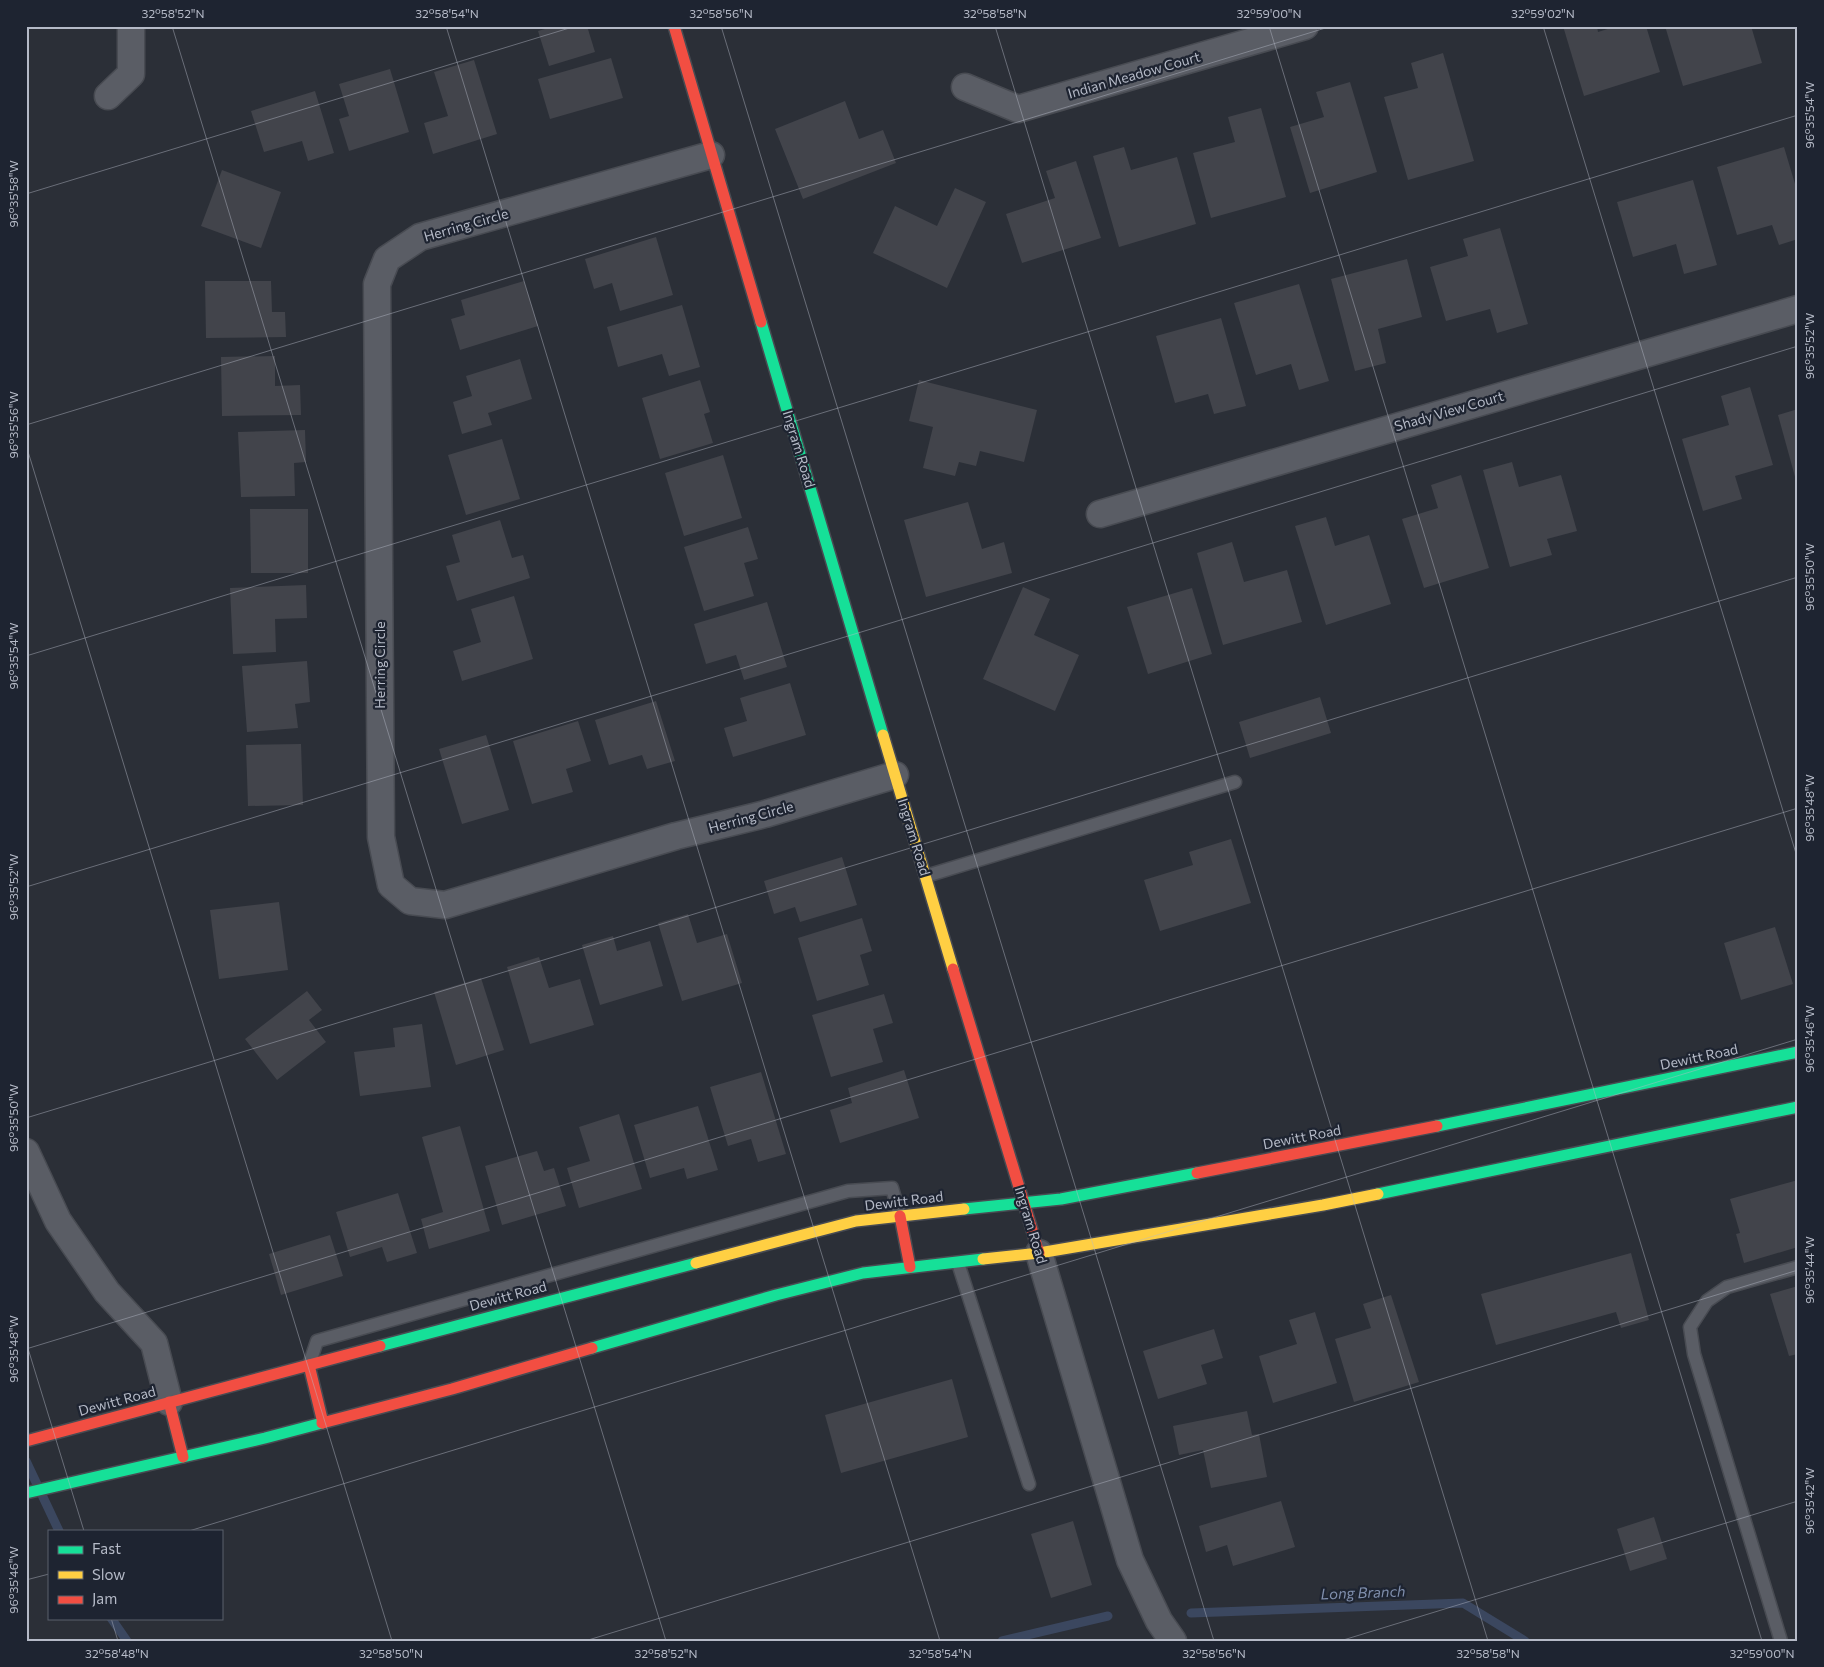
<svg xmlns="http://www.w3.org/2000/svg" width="1824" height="1667" viewBox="0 0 1824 1667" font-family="Commissioner,sans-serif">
	<rect width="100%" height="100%" fill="#2b2f37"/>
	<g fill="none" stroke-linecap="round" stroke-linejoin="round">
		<!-- stream -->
		<g stroke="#3b475f" stroke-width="9">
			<path d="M 26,1461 L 59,1531"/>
			<path d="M 1191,1613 L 1463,1603 L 1525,1641"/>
			<path d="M 111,1618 L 127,1641"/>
			<path d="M 1002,1641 L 1108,1616"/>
		</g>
	</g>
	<!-- building -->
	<g fill="#42444b">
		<path d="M 555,26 L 587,26 L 595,52 L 549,66 L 538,31 Z"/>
		<path d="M 1563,26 L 1597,26 L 1598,32 L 1617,26 L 1646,26 L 1660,72 L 1584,96 Z"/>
		<path d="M 1665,26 L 1751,26 L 1762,63 L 1683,86 Z"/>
		<path d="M 1443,53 L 1474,161 L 1408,180 L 1384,97 L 1418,88 L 1411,63 Z"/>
		<path d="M 611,58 L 623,98 L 550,119 L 538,79 Z"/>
		<path d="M 474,60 L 497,134 L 433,154 L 424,123 L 448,116 L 434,72 Z"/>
		<path d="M 390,69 L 409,132 L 349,151 L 339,119 L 349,116 L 339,84 Z"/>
		<path d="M 1350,82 L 1377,172 L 1310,193 L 1290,127 L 1324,117 L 1316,92 Z"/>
		<path d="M 315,91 L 334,153 L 308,161 L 302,141 L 264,152 L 251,111 Z"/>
		<path d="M 845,101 L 859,139 L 883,130 L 896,163 L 803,199 L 775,129 Z"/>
		<path d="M 1261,108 L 1286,197 L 1211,218 L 1193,153 L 1235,142 L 1228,117 Z"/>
		<path d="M 1124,147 L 1131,170 L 1177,157 L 1196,224 L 1119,247 L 1093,156 Z"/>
		<path d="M 1784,147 L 1798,194 L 1798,239 L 1779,245 L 1772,225 L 1737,235 L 1717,167 Z"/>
		<path d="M 1076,161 L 1101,238 L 1022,263 L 1006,214 L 1055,198 L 1046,171 Z"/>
		<path d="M 222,170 L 281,192 L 261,248 L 201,226 Z"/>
		<path d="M 1693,180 L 1717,265 L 1684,274 L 1676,244 L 1633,257 L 1617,202 Z"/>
		<path d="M 955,188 L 986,202 L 947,288 L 873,253 L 895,206 L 937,226 Z"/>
		<path d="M 1500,228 L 1528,324 L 1497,333 L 1490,309 L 1446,321 L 1430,267 L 1468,256 L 1463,239 Z"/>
		<path d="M 656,237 L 673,295 L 620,311 L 612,283 L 594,289 L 585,259 Z"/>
		<path d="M 1407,259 L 1422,317 L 1378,329 L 1386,363 L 1355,371 L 1331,279 Z"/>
		<path d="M 205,281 L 271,281 L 272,312 L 285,312 L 286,337 L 206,338 Z"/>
		<path d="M 524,281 L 538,326 L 460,350 L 451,319 L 465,315 L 461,300 Z"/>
		<path d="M 1299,284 L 1329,381 L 1299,390 L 1291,364 L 1256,375 L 1234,303 Z"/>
		<path d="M 682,305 L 700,367 L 669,376 L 662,354 L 618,367 L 607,327 Z"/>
		<path d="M 1221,318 L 1246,406 L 1214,414 L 1208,394 L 1175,403 L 1156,336 Z"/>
		<path d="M 275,356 L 275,386 L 300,385 L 301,415 L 222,416 L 221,357 Z"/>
		<path d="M 520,359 L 532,399 L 488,413 L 492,425 L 462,434 L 453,402 L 472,396 L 466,376 Z"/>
		<path d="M 700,380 L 710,412 L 704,414 L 713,443 L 660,459 L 642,398 Z"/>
		<path d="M 919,380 L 1037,410 L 1024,462 L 980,451 L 976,466 L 959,462 L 955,476 L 923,468 L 933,427 L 909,421 Z"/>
		<path d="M 1750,387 L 1773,465 L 1735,476 L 1742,499 L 1703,511 L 1682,439 L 1729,425 L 1721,396 Z"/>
		<path d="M 1798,409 L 1798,484 L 1797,484 L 1778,415 Z"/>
		<path d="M 305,430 L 306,462 L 294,463 L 295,496 L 241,497 L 238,432 Z"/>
		<path d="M 502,439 L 520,499 L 466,515 L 448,455 Z"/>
		<path d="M 723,455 L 742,518 L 684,536 L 665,473 Z"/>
		<path d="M 1512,462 L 1519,487 L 1561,475 L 1577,531 L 1547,539 L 1552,555 L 1510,567 L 1483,470 Z"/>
		<path d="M 1461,475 L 1489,568 L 1424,588 L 1402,519 L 1438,508 L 1431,485 Z"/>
		<path d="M 968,502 L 982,549 L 1004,542 L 1012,573 L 926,597 L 904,520 Z"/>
		<path d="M 250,509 L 308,509 L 308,573 L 251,573 Z"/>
		<path d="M 1326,517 L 1335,546 L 1369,535 L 1391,604 L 1326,625 L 1295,526 Z"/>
		<path d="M 500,520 L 512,558 L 523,555 L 530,578 L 457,601 L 446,566 L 460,562 L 452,535 Z"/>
		<path d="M 748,527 L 758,559 L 744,563 L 754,596 L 704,611 L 684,547 Z"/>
		<path d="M 1232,542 L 1244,582 L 1287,570 L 1302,622 L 1223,645 L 1197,553 Z"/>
		<path d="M 306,585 L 307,618 L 275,619 L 276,652 L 233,654 L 230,588 Z"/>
		<path d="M 1023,587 L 1050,599 L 1034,635 L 1079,655 L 1055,711 L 983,679 Z"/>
		<path d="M 1192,588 L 1212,654 L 1148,674 L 1127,607 Z"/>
		<path d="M 514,596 L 533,659 L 462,681 L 453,651 L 481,642 L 471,609 Z"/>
		<path d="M 767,602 L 787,667 L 744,680 L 736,655 L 706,664 L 694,624 Z"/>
		<path d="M 307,661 L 310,702 L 295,704 L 298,728 L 247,732 L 242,666 Z"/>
		<path d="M 790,683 L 806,735 L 733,757 L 724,728 L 747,721 L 740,698 Z"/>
		<path d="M 1320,697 L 1331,733 L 1250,758 L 1239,722 Z"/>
		<path d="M 656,701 L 675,761 L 647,769 L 642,755 L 609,765 L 595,720 Z"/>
		<path d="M 578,721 L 591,761 L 566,769 L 573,792 L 532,804 L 513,741 Z"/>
		<path d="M 486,735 L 509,810 L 462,824 L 439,749 Z"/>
		<path d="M 301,744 L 303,805 L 248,806 L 246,745 Z"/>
		<path d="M 1231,839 L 1251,903 L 1160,931 L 1144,880 L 1193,865 L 1189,852 Z"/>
		<path d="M 842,857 L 857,905 L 800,922 L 795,907 L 774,914 L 764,881 Z"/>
		<path d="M 279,902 L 288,970 L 219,979 L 210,910 Z"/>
		<path d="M 688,914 L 697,943 L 727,934 L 742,983 L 682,1001 L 658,923 Z"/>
		<path d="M 862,918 L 872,951 L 860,955 L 869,985 L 817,1001 L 798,938 Z"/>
		<path d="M 1775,927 L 1793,984 L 1741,1000 L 1724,943 Z"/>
		<path d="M 613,936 L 617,951 L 650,941 L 663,986 L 600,1005 L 582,945 Z"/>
		<path d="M 539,957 L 549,988 L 580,979 L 594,1025 L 530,1044 L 507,967 Z"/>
		<path d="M 481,978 L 504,1050 L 456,1065 L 434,992 Z"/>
		<path d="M 307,991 L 322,1010 L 309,1020 L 326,1042 L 277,1080 L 245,1039 Z"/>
		<path d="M 884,994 L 893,1023 L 873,1029 L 883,1062 L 831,1077 L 812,1015 Z"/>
		<path d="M 422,1024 L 431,1087 L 360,1096 L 354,1052 L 395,1047 L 393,1028 Z"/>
		<path d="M 904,1070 L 919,1118 L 840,1143 L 830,1110 L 852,1103 L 848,1088 Z"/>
		<path d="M 761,1072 L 786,1154 L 758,1162 L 751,1139 L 728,1146 L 710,1087 Z"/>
		<path d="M 698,1106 L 718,1170 L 687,1179 L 684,1168 L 650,1178 L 634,1125 Z"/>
		<path d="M 619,1114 L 642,1189 L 579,1208 L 567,1168 L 590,1161 L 579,1127 Z"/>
		<path d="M 460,1126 L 490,1231 L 429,1249 L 421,1219 L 443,1212 L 422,1137 Z"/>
		<path d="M 537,1151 L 544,1171 L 554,1168 L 566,1206 L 502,1225 L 485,1166 Z"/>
		<path d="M 1798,1180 L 1798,1247 L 1744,1263 L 1736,1234 L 1740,1233 L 1730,1199 Z"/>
		<path d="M 398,1193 L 417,1253 L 387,1262 L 382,1247 L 350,1257 L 336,1212 Z"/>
		<path d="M 330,1235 L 343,1276 L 281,1295 L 269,1254 Z"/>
		<path d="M 1631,1253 L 1649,1320 L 1621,1328 L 1616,1312 L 1496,1345 L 1481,1294 Z"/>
		<path d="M 1798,1286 L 1798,1354 L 1789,1356 L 1770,1294 Z"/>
		<path d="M 1391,1295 L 1419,1382 L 1354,1402 L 1335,1339 L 1371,1328 L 1363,1304 Z"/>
		<path d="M 1315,1312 L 1337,1383 L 1273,1403 L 1259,1356 L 1297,1344 L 1289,1320 Z"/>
		<path d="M 1214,1329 L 1223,1358 L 1201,1365 L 1207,1384 L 1158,1399 L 1143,1351 Z"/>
		<path d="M 952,1379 L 968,1437 L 841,1473 L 825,1415 Z"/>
		<path d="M 1247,1411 L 1252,1435 L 1259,1434 L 1267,1477 L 1211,1488 L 1203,1450 L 1179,1455 L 1173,1426 Z"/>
		<path d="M 1281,1501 L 1295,1547 L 1233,1566 L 1227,1545 L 1206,1552 L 1199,1526 Z"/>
		<path d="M 1654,1517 L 1667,1559 L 1630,1571 L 1617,1529 Z"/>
		<path d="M 1073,1521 L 1092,1585 L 1051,1598 L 1031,1534 Z"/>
	</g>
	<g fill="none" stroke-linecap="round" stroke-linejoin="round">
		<!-- lane casing -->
		<g stroke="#484b52" stroke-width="15">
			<g id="lane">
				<path d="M 926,876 L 1235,782"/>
				<path d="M 958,1263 L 1029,1484"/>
				<path d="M 309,1365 L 317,1341 L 848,1191 L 892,1188 L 900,1216"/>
				<path d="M 1781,1641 L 1694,1354 L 1690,1327 L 1707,1301 L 1727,1287 L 1798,1267"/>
			</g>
		</g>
		<!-- street casing -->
		<g stroke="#484b52" stroke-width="29">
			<g id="street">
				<path d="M 965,87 L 1018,109 L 1305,26"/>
				<path d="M 108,96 L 131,74 L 131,26"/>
				<path d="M 711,155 L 420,237 L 387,259 L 377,284 L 381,837 L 391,885 L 410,901 L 445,905 L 676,836 L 765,814 L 895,775"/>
				<path d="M 1100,514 L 1798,309"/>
				<path d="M 26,1152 L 58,1221 L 107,1292 L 154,1343 L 169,1402"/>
				<path d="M 1039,1253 L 1130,1560 L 1159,1621 L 1173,1641"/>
			</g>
		</g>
		<!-- fast casing -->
		<g stroke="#484b52" stroke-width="14">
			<g id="fast">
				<path d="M 761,322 L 883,735"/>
				<path d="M 1437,1126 L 1798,1052"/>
				<path d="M 1378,1194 L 1798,1107"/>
				<path d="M 964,1209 L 1061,1199 L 1197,1173"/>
				<path d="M 380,1346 L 696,1263"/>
				<path d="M 592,1348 L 776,1295 L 863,1273 L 983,1259"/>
				<path d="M 26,1493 L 265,1438 L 322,1423"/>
			</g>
		</g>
		<!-- slow casing -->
		<g stroke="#484b52" stroke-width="14">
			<g id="slow">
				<path d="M 883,735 L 953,969"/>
				<path d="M 983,1259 L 1039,1253 L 1323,1205 L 1378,1194"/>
				<path d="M 696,1263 L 856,1221 L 964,1209"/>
			</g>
		</g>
		<!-- jam casing -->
		<g stroke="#484b52" stroke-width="14">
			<g id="jam">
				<path d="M 674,26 L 761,322"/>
				<path d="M 953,969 L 1039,1253"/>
				<path d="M 1197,1173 L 1437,1126"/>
				<path d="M 900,1216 L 910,1267"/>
				<path d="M 309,1365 L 323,1423"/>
				<path d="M 169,1402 L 183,1457"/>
				<path d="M 322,1423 L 452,1389 L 592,1348"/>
				<path d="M 26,1441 L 380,1346"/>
			</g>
		</g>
		<!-- lane -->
		<use href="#lane" stroke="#5a5d65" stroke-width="12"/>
		<!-- street -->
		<use href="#street" stroke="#5a5d65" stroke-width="26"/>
		<!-- fast -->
		<use href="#fast" stroke="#16e098" stroke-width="11"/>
		<!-- slow -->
		<use href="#slow" stroke="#ffcf43" stroke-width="11"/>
		<!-- jam -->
		<use href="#jam" stroke="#f24e42" stroke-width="11"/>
	</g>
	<!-- ticks -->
	<path fill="none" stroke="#b5bac7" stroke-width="1" stroke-opacity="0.45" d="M 172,26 L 666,1641M 446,26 L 940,1641M 721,26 L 1214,1641M 995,26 L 1488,1641M 1269,26 L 1762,1641M 1543,26 L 1798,860M 26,194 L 576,26M 26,425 L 1332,26M 26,445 L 392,1641M 26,656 L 1798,115M 26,887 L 1798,346M 26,1118 L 1798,577M 26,1342 L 84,1531M 26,1349 L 1798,808M 189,1531 L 1798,1039M 26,1580 L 49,1574M 111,1618 L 118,1641M 585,1641 L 1798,1270M 1340,1641 L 1798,1501"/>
	<g text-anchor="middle" stroke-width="4.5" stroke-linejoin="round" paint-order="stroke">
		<!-- street labels -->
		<g font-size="14" fill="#b5bac7" stroke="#1e2431">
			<text transform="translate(1134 75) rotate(-16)" y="5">Indian Meadow Court</text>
			<text transform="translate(466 225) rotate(-16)" y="5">Herring Circle</text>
			<text transform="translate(1449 411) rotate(-16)" y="5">Shady View Court</text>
			<text transform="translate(799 449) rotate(73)" y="5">Ingram Road</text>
			<text transform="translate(380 665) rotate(-90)" y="5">Herring Circle</text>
			<text transform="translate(751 817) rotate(-15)" y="5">Herring Circle</text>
			<text transform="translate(914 837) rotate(73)" y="5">Ingram Road</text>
			<text transform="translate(1699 1057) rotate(-12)" y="5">Dewitt Road</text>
			<text transform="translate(1302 1137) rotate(-11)" y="5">Dewitt Road</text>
			<text transform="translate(904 1201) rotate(-7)" y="5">Dewitt Road</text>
			<text transform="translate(1031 1225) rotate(73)" y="5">Ingram Road</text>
			<text transform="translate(508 1296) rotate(-15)" y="5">Dewitt Road</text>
			<text transform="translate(117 1401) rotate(-15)" y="5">Dewitt Road</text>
		</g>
		<!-- water labels -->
		<g font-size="15" font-style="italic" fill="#7f8eac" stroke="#1e2431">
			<text transform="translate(1363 1593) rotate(-2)" y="5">Long Branch</text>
		</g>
	</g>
	<!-- border -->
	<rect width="1824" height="1667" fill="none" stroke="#1e2431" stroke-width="55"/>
	<!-- legend -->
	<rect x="48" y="1530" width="175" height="90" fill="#1e2431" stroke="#5a606d"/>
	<rect x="58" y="1546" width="25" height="8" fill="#16e098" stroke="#5a606d"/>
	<text x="92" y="1554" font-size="15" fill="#b5bac7">Fast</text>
	<rect x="58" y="1571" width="25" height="8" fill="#ffcf43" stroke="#5a606d"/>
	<text x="92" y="1580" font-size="15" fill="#b5bac7">Slow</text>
	<rect x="58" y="1596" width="25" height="8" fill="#f24e42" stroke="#5a606d"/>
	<text x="92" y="1604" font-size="15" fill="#b5bac7">Jam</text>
	<rect x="28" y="28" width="1768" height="1612" fill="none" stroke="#b5bac7" stroke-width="2"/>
	<g font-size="12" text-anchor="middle" fill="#b5bac7">
		<text x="173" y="18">32°58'52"N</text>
		<text x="447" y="18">32°58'54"N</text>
		<text x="721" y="18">32°58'56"N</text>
		<text x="995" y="18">32°58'58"N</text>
		<text x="1269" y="18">32°59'00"N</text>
		<text x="1543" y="18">32°59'02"N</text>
		<text transform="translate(1810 115) rotate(-90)" y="4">96°35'54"W</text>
		<text transform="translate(14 194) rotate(-90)" y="4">96°35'58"W</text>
		<text transform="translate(1810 346) rotate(-90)" y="4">96°35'52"W</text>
		<text transform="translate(14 425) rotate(-90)" y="4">96°35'56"W</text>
		<text transform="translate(1810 577) rotate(-90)" y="4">96°35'50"W</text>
		<text transform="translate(14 656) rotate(-90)" y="4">96°35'54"W</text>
		<text transform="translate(1810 808) rotate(-90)" y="4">96°35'48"W</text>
		<text transform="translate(14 887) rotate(-90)" y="4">96°35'52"W</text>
		<text transform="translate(1810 1039) rotate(-90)" y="4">96°35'46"W</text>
		<text transform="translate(14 1118) rotate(-90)" y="4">96°35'50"W</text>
		<text transform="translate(1810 1270) rotate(-90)" y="4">96°35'44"W</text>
		<text transform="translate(14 1349) rotate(-90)" y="4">96°35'48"W</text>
		<text transform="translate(1810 1501) rotate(-90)" y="4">96°35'42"W</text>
		<text transform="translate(14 1580) rotate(-90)" y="4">96°35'46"W</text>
		<text x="117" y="1658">32°58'48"N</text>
		<text x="391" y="1658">32°58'50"N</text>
		<text x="666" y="1658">32°58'52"N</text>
		<text x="940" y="1658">32°58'54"N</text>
		<text x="1214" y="1658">32°58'56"N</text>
		<text x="1488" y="1658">32°58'58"N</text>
		<text x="1762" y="1658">32°59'00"N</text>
	</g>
</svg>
